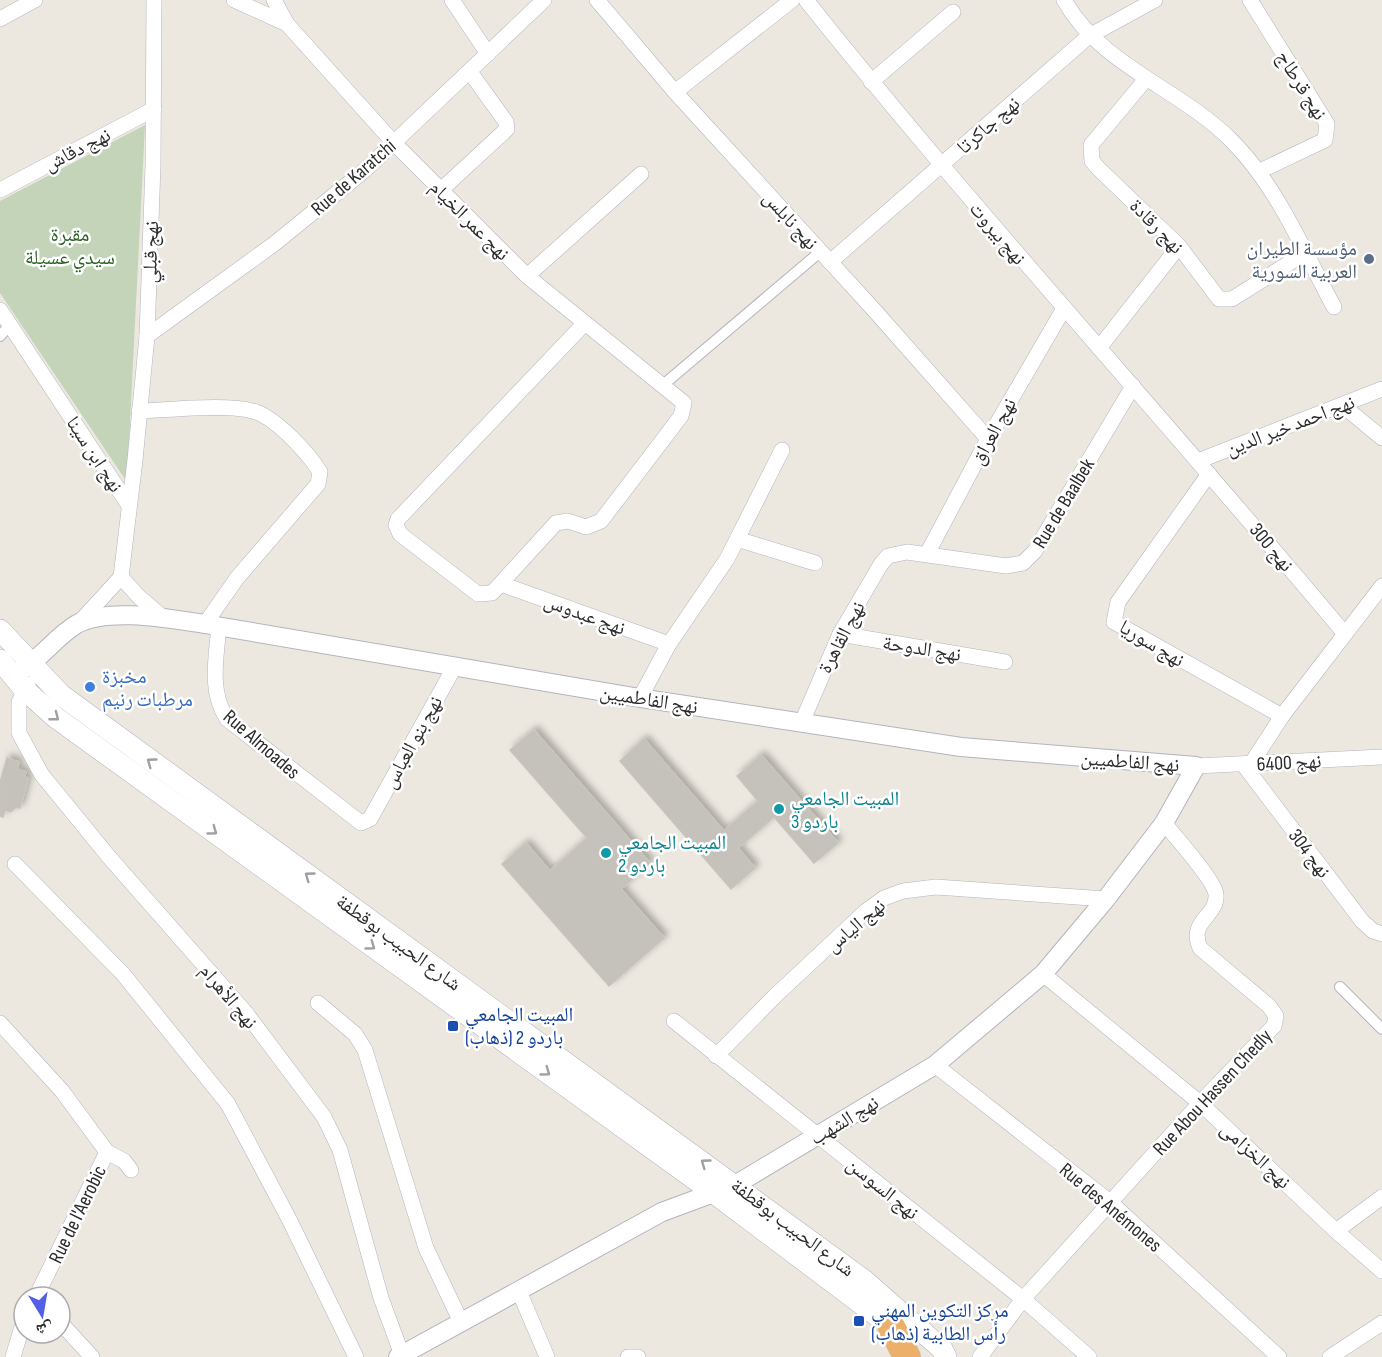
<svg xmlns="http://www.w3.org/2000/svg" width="1382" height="1357" viewBox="0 0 1382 1357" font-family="'Sofia Sans Condensed','Noto Naskh Arabic',sans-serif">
	<defs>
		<filter id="shadow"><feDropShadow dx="4" dy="-4" stdDeviation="3" flood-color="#0004"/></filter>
	</defs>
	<rect width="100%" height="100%" fill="#ece8e0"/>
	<!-- cemetery -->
	<path fill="#c3d4b9" d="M 145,125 L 127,482 L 0,293 L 0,201 Z"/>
	<!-- building -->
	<g fill="#c5c2bb" stroke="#c7c4ba" stroke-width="1.5" filter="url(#shadow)">
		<path d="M 534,730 L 650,863 L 621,889 L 664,938 L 609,986 L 502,864 L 526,843 L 550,871 L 587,838 L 510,750 Z"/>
		<path d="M 644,739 L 724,831 L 758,801 L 737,776 L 761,755 L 838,843 L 814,863 L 774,817 L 738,848 L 755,868 L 731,889 L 620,761 Z"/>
		<path d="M 7,758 L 19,762 L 17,769 L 26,772 L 24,777 L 28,778 L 20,808 L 16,807 L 11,812 L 5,810 L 3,817 L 0,816 L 0,782 Z"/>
	</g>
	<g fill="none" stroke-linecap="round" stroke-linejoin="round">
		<!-- pedestrian casing -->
		<g stroke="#b3b4be" stroke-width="12">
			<g id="pedestrian">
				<path d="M 0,336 L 10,325"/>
				<path d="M 663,385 L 820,252"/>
				<path d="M 1340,987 L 1382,1029"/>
			</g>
		</g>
		<!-- minor casing -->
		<g stroke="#b3b4be" stroke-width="16">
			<g id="minor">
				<path d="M 234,0 L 287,24"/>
				<path d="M 274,0 L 287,24 L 393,142 L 527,276 L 684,403 L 681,416 L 601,521 L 586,527 L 568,521 L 556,523 L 492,593 L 478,594 L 400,534 L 396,525 L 398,519 L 585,323"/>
				<path d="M 452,0 L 488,54"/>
				<path d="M 597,0 L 675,92 L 875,311 L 988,439"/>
				<path d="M 806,0 C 979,217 1167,421 1345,634"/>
				<path d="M 1064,0 C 1101,66 1179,88 1231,140 C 1278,187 1303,250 1334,307"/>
				<path d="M 1250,0 L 1327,124 L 1325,140 L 1260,171"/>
				<path d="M 0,19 L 35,0"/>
				<path d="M 1146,79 L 1091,145 L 1092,161 L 1098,168 L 1179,246 L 1219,299 L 1232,299 L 1305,253"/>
				<path d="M 871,82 L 953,12"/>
				<path d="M 675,92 L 792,0"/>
				<path d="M 0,190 L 154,109"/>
				<path d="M 441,190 L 507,129 L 506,122 L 470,72"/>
				<path d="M 830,262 L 1089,36 L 1155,0"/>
				<path d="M 527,276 L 641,174"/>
				<path d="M 0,310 L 128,504"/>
				<path d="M 147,336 L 274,244 L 365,170 L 544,0"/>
				<path d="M 1099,348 L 1179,246"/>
				<path d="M 1342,405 L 1382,438"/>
				<path d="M 139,411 C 170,410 229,403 256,412 C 277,419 309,454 320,472 L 318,484 L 237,578 L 205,624"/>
				<path d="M 1198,461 L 1382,389"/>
				<path d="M 1209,474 L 1118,602 L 1114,622 L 1282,716"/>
				<path d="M 737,539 L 815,563"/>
				<path d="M 927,554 L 988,439 L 1063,310"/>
				<path d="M 121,577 L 139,597 L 165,619"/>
				<path d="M 501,584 L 669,644"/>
				<path d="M 78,624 L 121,577 L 135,460 L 147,336 L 153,165 L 154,0"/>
				<path d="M 219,627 C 216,659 209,691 227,719 L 361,823 L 370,819 L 455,666"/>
				<path d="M 840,634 L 1005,662"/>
				<path d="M 28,684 L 19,702 L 19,733 L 42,775 L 109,857 L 246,1013 L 324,1117 L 340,1150 L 381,1298 L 402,1355"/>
				<path d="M 640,698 L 669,644 L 727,559 L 782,450"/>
				<path d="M 802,722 L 840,634 L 881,564 L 888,556 L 907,552 L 1006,566 L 1023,563 L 1035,551 L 1133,386"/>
				<path d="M 1243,764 L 1362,921 L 1373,931 L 1382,934"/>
				<path d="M 1251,764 L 1282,716 L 1382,586"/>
				<path d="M 1196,766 L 1382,757"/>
				<path d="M 15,864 L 123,974 L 228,1104 L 290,1221 L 356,1357"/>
				<path d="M 1043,974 L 1200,1103 L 1336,1231 L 1382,1271"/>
				<path d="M 318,1003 L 355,1034 L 365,1050 L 426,1248 L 461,1322"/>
				<path d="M 674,1021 L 1023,1299 L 1089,1357"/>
				<path d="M 0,1023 L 62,1091 L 107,1152 L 36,1297"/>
				<path d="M 716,1056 L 776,995 L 866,911 L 884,898 L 903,891 L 936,887 L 1106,899"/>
				<path d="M 935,1065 L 1110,1202 L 1279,1357"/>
				<path d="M 107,1152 L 124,1161 L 131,1170"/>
				<path d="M 1336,1231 L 1382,1197"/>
				<path d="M 519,1291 L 547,1357"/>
				<path d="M 60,1322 L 92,1357"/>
				<path d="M 13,1357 L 24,1320"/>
				<path d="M 628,1357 L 638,1357"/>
				<path d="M 980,1357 L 1023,1299 L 1200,1103 L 1274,1026 L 1276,1016 L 1269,1006 L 1200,948 C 1188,920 1218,917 1216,894 C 1214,880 1175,836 1164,823"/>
				<path d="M 1330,1357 L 1382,1323"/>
			</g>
		</g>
		<!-- tertiary casing -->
		<g stroke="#b3b4be" stroke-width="20">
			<path id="tertiary" d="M 20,671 C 41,659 56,636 77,624 C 109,607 170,619 205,624 L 640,698 L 961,747 L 1196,766 L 1164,823 L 1106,899 L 1043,974 L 935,1065 L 735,1185 L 662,1212 L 398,1357"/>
		</g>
		<!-- secondary casing -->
		<g stroke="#b3b4be" stroke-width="22">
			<g id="secondary">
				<path d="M 0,630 L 61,695 L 865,1281 L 942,1349 L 946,1357"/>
				<path d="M 0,660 L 24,689 L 55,717 L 714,1193 L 891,1326 L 900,1337"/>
			</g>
		</g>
		<!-- motorway casing -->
		<g stroke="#c8c8c8" stroke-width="28">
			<path id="motorway" d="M 891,1326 L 907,1357"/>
		</g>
		<!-- pedestrian -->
		<use href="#pedestrian" stroke="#fff" stroke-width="10"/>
		<!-- minor -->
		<use href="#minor" stroke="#fff" stroke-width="15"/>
		<!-- tertiary -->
		<use href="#tertiary" stroke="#fff" stroke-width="18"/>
		<!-- secondary -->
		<use href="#secondary" stroke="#fff" stroke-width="21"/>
		<!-- motorway -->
		<use href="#motorway" stroke="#ecb06a" stroke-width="27"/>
	</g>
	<!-- one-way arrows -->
	<defs><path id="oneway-chevron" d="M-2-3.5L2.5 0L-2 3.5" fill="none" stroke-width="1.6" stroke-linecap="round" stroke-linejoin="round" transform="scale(1.5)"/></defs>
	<g stroke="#a0a0a0">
		<use href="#oneway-chevron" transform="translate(55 717) rotate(38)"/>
		<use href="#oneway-chevron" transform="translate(151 762) rotate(-144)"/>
		<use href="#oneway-chevron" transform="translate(213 831) rotate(36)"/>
		<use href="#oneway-chevron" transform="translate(309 876) rotate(-144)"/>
		<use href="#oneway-chevron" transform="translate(371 946) rotate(36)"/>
		<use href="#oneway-chevron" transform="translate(546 1072) rotate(36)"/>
		<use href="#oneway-chevron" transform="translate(705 1163) rotate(-144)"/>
	</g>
	<!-- markers -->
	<circle fill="#5c6f8a" stroke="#fff" stroke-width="2" cx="1369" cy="259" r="6"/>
	<circle fill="#3f7fe0" stroke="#fff" stroke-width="2" cx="90" cy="687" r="6"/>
	<g fill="#0f9aa8" stroke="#fff" stroke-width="2">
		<circle cx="779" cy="809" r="6"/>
		<circle cx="606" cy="853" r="6"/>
	</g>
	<g fill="#1a4fb4" stroke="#fff" stroke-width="2">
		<rect x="447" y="1020" width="12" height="12" rx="3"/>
		<rect x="853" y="1315" width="12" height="12" rx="3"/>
	</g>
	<g text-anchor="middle" stroke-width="5" stroke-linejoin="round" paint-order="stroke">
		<!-- street labels -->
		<g font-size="20" fill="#2c2c2c" stroke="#fff">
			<text transform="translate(1302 85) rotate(58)" y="7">نهج قرطاج</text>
			<text transform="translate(988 125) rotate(-41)" y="7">نهج جاكرتا</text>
			<text transform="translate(77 149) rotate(-27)" y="7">نهج دقاش</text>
			<text transform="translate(353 177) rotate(-41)" y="7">Rue de Karatchi</text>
			<text transform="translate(470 220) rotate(45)" y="7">نهج عمر الخيام</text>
			<text transform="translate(791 220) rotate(48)" y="7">نهج نابلس</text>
			<text transform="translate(1157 226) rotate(46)" y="7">نهج رقادة</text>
			<text transform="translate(998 233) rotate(50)" y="7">نهج بيروت</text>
			<text transform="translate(150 252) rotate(-88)" y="7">نهج قبلي</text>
			<text transform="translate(1290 425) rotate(-21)" y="7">نهج احمد خير الدين</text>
			<text transform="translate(993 431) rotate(-61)" y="7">نهج العراق</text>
			<text transform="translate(95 454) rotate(57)" y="7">نهج ابن سينا</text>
			<text transform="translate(1063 503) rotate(-59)" y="7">Rue de Baalbek</text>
			<text transform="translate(1272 547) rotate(50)" y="7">نهج 300</text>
			<text transform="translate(585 614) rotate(20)" y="7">نهج عبدوس</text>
			<text transform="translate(841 637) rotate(-62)" y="7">نهج القاهرة</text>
			<text transform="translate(1152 643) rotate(31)" y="7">نهج سوريا</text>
			<text transform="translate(922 648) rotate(9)" y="7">نهج الدوحة</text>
			<text transform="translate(649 699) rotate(9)" y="7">نهج الفاطميين</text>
			<text transform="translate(412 742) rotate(-61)" y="7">نهج بنو العباس</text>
			<text transform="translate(262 744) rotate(41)" y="7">Rue Almoades</text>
			<text transform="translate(1130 761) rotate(4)" y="7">نهج الفاطميين</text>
			<text transform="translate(1289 762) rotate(-3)" y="7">نهج 6400</text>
			<text transform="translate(1310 853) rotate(53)" y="7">نهج 304</text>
			<text transform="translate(855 925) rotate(-40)" y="7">نهج الياس</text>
			<text transform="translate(399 942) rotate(36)" y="7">شارع الحبيب بوقطفة</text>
			<text transform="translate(229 996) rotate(50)" y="7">نهج الأهرام</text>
			<text transform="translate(1212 1092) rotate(-47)" y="7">Rue Abou Hassen Chedly</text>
			<text transform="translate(844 1120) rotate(-31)" y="7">نهج الشهب</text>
			<text transform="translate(1256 1155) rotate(43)" y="7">نهج الخزامى</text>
			<text transform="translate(883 1188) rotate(39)" y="7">نهج السوسن</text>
			<text transform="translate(1111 1207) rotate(40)" y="7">Rue des Anémones</text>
			<text transform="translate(77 1214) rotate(-64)" y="7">Rue de l'Aerobic</text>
			<text transform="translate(793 1227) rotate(37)" y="7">شارع الحبيب بوقطفة</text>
		</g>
		<!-- park labels -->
		<g font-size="20" fill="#2a6223" stroke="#fff">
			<text x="70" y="241">مقبرة<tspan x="70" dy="23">سيدي عسيلة</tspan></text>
		</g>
		<!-- service labels -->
		<g font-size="20" fill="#4e5e75" stroke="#fff" text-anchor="end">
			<text x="1357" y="255">مؤسسة الطيران<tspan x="1357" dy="23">العربية السورية</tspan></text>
		</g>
		<!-- shop labels -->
		<g font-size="20" fill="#366cbe" stroke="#fff" text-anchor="start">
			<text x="102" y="683">مخبزة<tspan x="102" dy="23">مرطبات رنيم</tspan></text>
		</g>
		<!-- culture labels -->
		<g font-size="20" fill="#0d838f" stroke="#fff" text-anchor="start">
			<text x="791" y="805">المبيت الجامعي<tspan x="791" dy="23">باردو 3</tspan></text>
			<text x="618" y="849">المبيت الجامعي<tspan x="618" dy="23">باردو 2</tspan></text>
		</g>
		<!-- transit labels -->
		<g font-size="20" fill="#164399" stroke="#fff" text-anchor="start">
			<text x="465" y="1021">المبيت الجامعي<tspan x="465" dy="23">باردو 2 (ذهاب)</tspan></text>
			<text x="871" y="1317">مركز التكوين المهني<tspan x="871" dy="23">رأس الطابية (ذهاب)</tspan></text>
		</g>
	</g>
	<!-- north arrow -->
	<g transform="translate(42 1315) rotate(169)"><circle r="28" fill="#ffffff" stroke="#ababab" stroke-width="1.5"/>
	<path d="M0-4.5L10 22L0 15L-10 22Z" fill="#535fe6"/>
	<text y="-9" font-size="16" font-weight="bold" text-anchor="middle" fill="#2c2c2c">ش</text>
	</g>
</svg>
